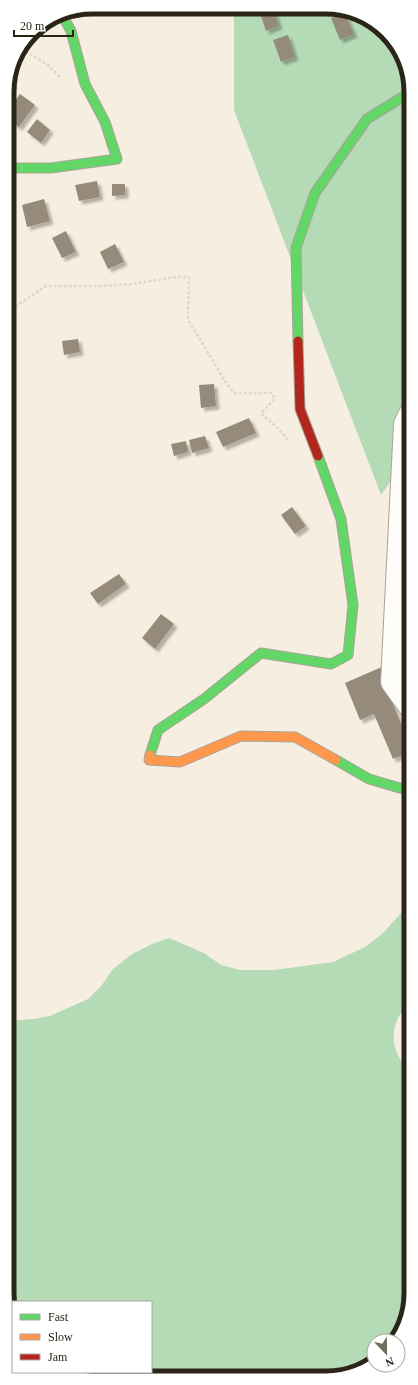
<svg xmlns="http://www.w3.org/2000/svg" width="418" height="1385" viewBox="0 0 418 1385" font-family="Georgia,serif">
	<defs>
		<filter id="shadow"><feDropShadow dx="3.5" dy="3.5" stdDeviation="1" flood-color="#0004"/></filter>
	</defs>
	<rect width="100%" height="100%" fill="#f6efe1"/>
	<!-- forest -->
	<g fill="#b5dbb6">
		<path d="M 234,8 L 343,9 L 386,32 L 409,76 L 410,454 L 381,495 L 234,110 Z"/>
		<path d="M 410,903 L 410,1003 C 407,1008 401,1012 398,1018 C 389,1035 394,1059 411,1070 L 411,1298 L 393,1341 L 374,1341 L 374,1358 L 342,1376 L 75,1376 L 67,1372 L 151,1372 L 151,1302 L 13,1302 L 13,1318 L 9,1309 L 8,1021 L 33,1019 L 50,1016 L 88,999 L 102,985 L 113,969 L 132,954 L 152,944 L 169,938 L 204,953 L 221,965 L 240,970 L 274,970 L 333,962 L 365,947 L 382,934 Z"/>
	</g>
	<!-- building -->
	<g fill="#968b7a" filter="url(#shadow)">
		<path d="M 274,11 L 279,26 L 266,31 L 261,16 Z"/>
		<path d="M 344,12 L 354,34 L 340,40 L 331,18 Z"/>
		<path d="M 288,35 L 295,57 L 281,62 L 273,40 Z"/>
		<path d="M 20,94 L 35,105 L 19,127 L 7,119 L 7,112 Z"/>
		<path d="M 37,119 L 50,130 L 41,143 L 27,132 Z"/>
		<path d="M 97,181 L 100,197 L 79,201 L 75,185 Z"/>
		<path d="M 112,184 L 125,184 L 125,195 L 112,196 Z"/>
		<path d="M 44,199 L 50,221 L 27,227 L 22,205 Z"/>
		<path d="M 66,231 L 76,252 L 62,258 L 52,238 Z"/>
		<path d="M 115,244 L 124,262 L 108,269 L 100,252 Z"/>
		<path d="M 78,339 L 80,352 L 64,355 L 62,341 Z"/>
		<path d="M 214,384 L 216,406 L 201,408 L 199,385 Z"/>
		<path d="M 249,418 L 256,433 L 223,447 L 216,432 Z"/>
		<path d="M 205,436 L 209,448 L 192,453 L 189,440 Z"/>
		<path d="M 186,441 L 188,452 L 174,456 L 171,444 Z"/>
		<path d="M 292,507 L 306,526 L 295,534 L 281,515 Z"/>
		<path d="M 119,574 L 126,584 L 98,604 L 90,593 Z"/>
		<path d="M 161,614 L 174,624 L 155,649 L 142,638 Z"/>
		<path d="M 384,666 L 390,697 L 410,745 L 410,752 L 393,759 L 374,714 L 360,720 L 345,683 Z"/>
	</g>
	<g fill="none" stroke-linecap="round" stroke-linejoin="round">
		<!-- street casing -->
		<g stroke="#a9a397" stroke-width="24">
			<path id="street" d="M 410,414 L 405,424 L 392,682 L 410,707"/>
		</g>
		<!-- fast casing -->
		<g stroke="#a9a397" stroke-width="11">
			<g id="fast">
				<path d="M 7,168 L 51,168 L 117,159 L 105,122 L 85,84 L 71,31 L 61,13"/>
				<path d="M 298,341 L 296,248 L 315,193 L 367,119 L 409,93"/>
				<path d="M 150,755 L 158,730 L 204,699 L 261,653 L 331,664 L 348,655 L 353,605 L 341,519 L 318,456"/>
				<path d="M 336,760 L 369,779 L 410,791"/>
			</g>
		</g>
		<!-- slow casing -->
		<g stroke="#a9a397" stroke-width="11">
			<path id="slow" d="M 150,755 L 149,760 L 180,762 L 241,736 L 295,737 L 336,760"/>
		</g>
		<!-- jam casing -->
		<g stroke="#a9a397" stroke-width="11">
			<path id="jam" d="M 298,341 L 300,409 L 318,456"/>
		</g>
		<!-- path -->
		<g stroke="#dad8d3" stroke-width="2.5" stroke-dasharray="3 2" stroke-linecap="butt">
			<path d="M 21,49 L 47,64 L 61,78"/>
			<path d="M 7,319 L 12,309 L 46,286 L 104,286 L 131,284 L 177,277 L 189,277 L 188,320 L 212,359 L 222,377 L 234,393 L 271,393 L 275,399 L 261,413 L 280,430 L 288,440"/>
		</g>
		<!-- street -->
		<use href="#street" stroke="#fefdfa" stroke-width="22"/>
		<!-- fast -->
		<use href="#fast" stroke="#63d668" stroke-width="9"/>
		<!-- slow -->
		<use href="#slow" stroke="#ff974d" stroke-width="9"/>
		<!-- jam -->
		<use href="#jam" stroke="#b3261e" stroke-width="9"/>
	</g>
	<!-- crop -->
	<path d="M0 0H418V1385H0ZM92 14H326A78 78 0 0 1 404 92V1293A78 78 0 0 1 326 1371H92A78 78 0 0 1 14 1293V92A78 78 0 0 1 92 14Z" fill="#fff" fill-rule="evenodd"/>
	<path fill="none" stroke="#2b2518" stroke-width="5" d="M92 14H326A78 78 0 0 1 404 92V1293A78 78 0 0 1 326 1371H92A78 78 0 0 1 14 1293V92A78 78 0 0 1 92 14Z"/>
	<!-- legend -->
	<rect x="12" y="1301" width="140" height="72" fill="#ffffff" stroke="#aaa8a3"/>
	<rect x="20" y="1314" width="20" height="6" fill="#63d668" stroke="#aaa8a3"/>
	<text x="48" y="1321" font-size="12" fill="#2b2518">Fast</text>
	<rect x="20" y="1334" width="20" height="6" fill="#ff974d" stroke="#aaa8a3"/>
	<text x="48" y="1341" font-size="12" fill="#2b2518">Slow</text>
	<rect x="20" y="1354" width="20" height="6" fill="#b3261e" stroke="#aaa8a3"/>
	<text x="48" y="1361" font-size="12" fill="#2b2518">Jam</text>
	<!-- north arrow -->
	<g transform="translate(386 1353) rotate(158)"><circle r="19" fill="#ffffff" stroke="#aaa8a3"/>
	<path d="M0-3L7 15L0 10L-7 15Z" fill="#726c5e"/>
	<text y="-6" font-size="11" font-weight="bold" text-anchor="middle" fill="#2b2518">N</text>
	</g>
	<!-- scale -->
	<path d="M14 30v6h59v-6" fill="none" stroke="#2b2518" stroke-width="2"/>
	<text x="20" y="30" font-size="12" fill="#2b2518" stroke="#ffffff" stroke-width="3" paint-order="stroke">20 m</text>
</svg>
